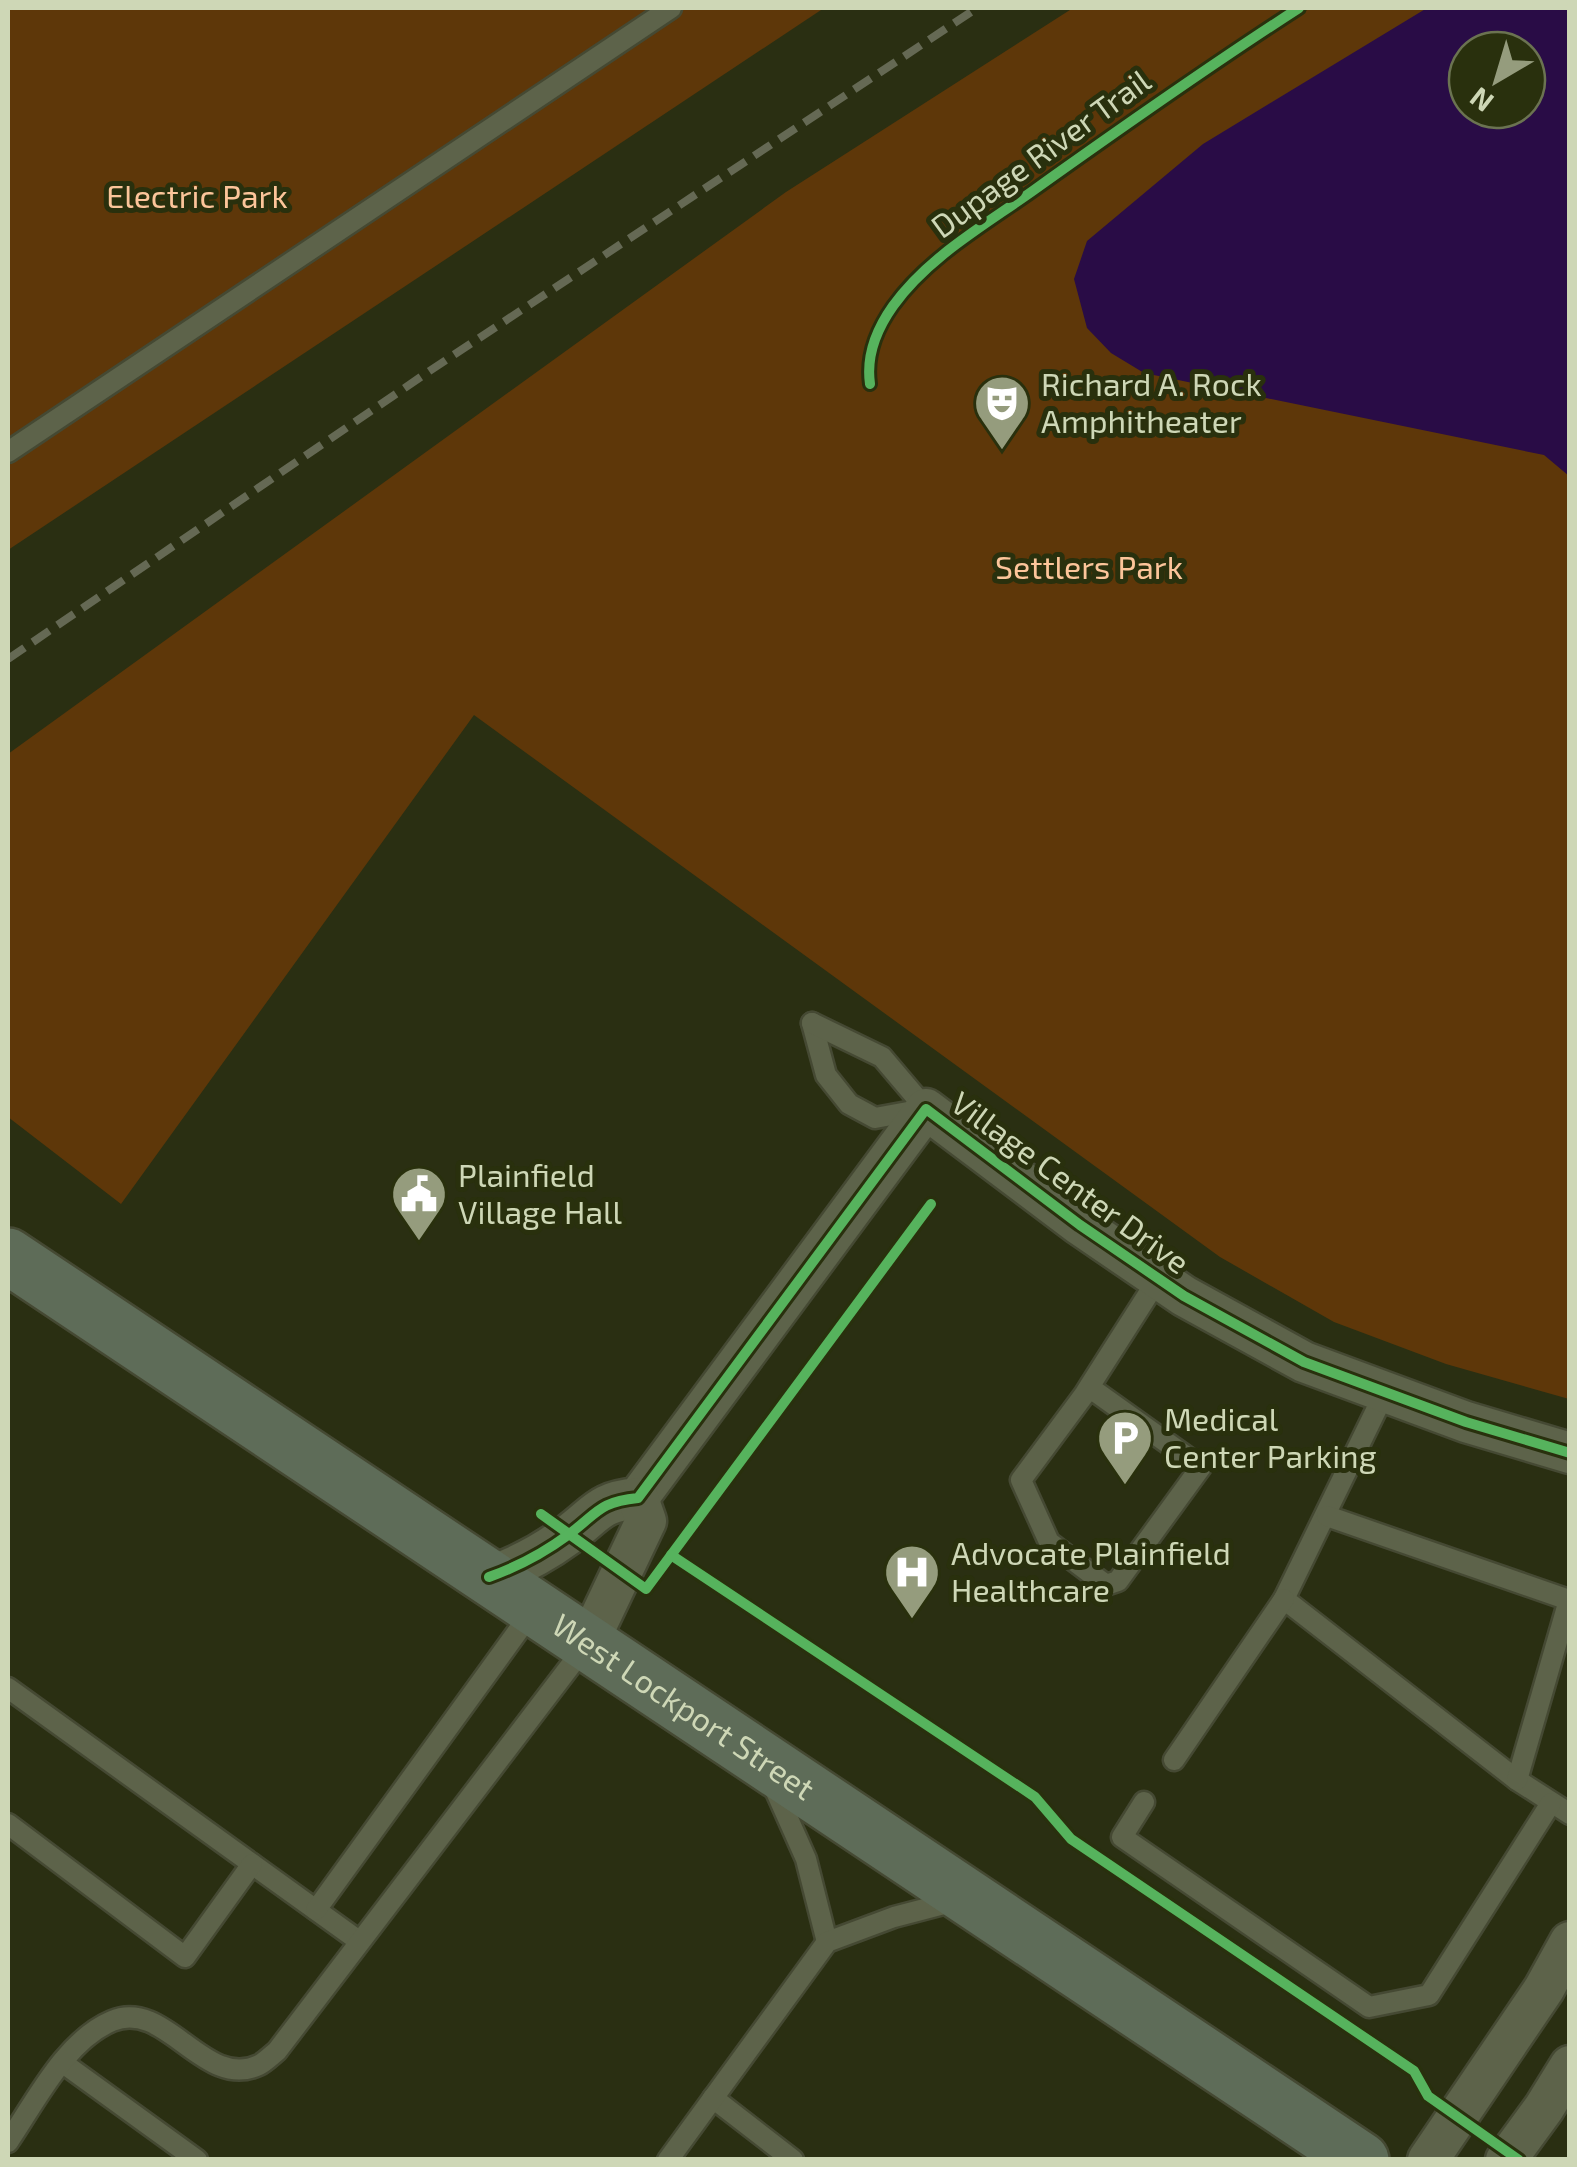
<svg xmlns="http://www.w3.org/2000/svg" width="1577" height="2167" viewBox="0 0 1577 2167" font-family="'Exo 2',sans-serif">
	<rect width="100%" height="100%" fill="#2a2f12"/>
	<!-- green -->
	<g fill="#5e3709" fill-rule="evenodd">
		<path d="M 8,8 L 824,8 L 8,550 Z"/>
		<path d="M 1073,8 L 1569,8 L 1569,1399 L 1446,1364 L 1334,1322 L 1220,1257 L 474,715 L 121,1204 L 8,1117 L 8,754 L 786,192 ZM 1467,50 L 1527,50 L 1527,110 L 1467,110 Z"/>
	</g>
	<!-- water -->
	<path fill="#290c46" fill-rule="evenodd" d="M 1427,8 L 1569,8 L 1569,476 L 1544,455 L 1144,373 L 1111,353 L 1087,328 L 1074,279 L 1087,241 L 1203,144 ZM 1467,50 L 1527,50 L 1527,110 L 1467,110 Z"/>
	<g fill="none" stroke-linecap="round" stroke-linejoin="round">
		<!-- service casing -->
		<g stroke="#454933" stroke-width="25">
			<g id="service">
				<path d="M 8,452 L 671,8"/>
				<path d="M 812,1023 L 826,1075 L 849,1104 L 875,1118 L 924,1109"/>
				<path d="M 812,1023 L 882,1057 L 926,1109"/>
				<path d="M 1089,1387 L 1201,1467 L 1118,1581 L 1106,1585 L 1049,1542 L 1021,1480 L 1084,1395 L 1089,1387 L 1158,1279"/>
				<path d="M 1385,1392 L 1284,1599 L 1517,1780 L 1570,1814"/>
				<path d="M 1327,1516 L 1569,1600 L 1517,1780"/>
				<path d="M 8,1688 L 359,1941"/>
				<path d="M 1174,1760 L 1284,1599"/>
				<path d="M 773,1785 L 806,1859 L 827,1942"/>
				<path d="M 1144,1802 L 1122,1837 L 1369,2007 L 1429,1995 L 1551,1803"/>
				<path d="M 8,1824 L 185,1957 L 252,1864"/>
				<path d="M 316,1910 L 534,1609"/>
				<path d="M 63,2063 L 197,2160"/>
				<path d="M 713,2098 L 793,2160"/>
				<path d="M 8,2142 C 36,2101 65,2041 112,2021 C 166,1998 204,2091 259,2065 C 265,2062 272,2055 277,2051 L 587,1644"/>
				<path d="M 668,2160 L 827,1942 L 894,1917 L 959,1900"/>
			</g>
		</g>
		<!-- minor casing -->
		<g stroke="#454933" stroke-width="45">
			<g id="minor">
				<path d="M 489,1577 C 517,1567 545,1552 568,1535 C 598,1513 598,1502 638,1498 L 926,1109 L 1080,1225 L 1184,1296 L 1304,1362 L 1466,1422 L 1570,1453"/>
				<path d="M 588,1643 L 646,1521 L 638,1498"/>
				<path d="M 1428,2160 L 1544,1989 L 1570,1942"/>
				<path d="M 1506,2160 L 1544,2108 L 1570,2066"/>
			</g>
		</g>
		<!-- primary casing -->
		<g stroke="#454933" stroke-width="60">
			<g id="primary">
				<path id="s1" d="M 8,1256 L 1361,2160"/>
			</g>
		</g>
		<!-- service -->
		<use href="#service" stroke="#5d634a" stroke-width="20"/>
		<!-- minor -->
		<use href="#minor" stroke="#5d634a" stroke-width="40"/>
		<!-- primary -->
		<use href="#primary" stroke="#5e6c58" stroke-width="55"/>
		<!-- rail -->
		<path stroke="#656954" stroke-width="8" stroke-dasharray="20 10" stroke-linecap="butt" d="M 8,659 L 428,372 L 977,8"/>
		<!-- cycleway casing -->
		<g stroke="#29300d" stroke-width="16">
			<g id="cycleway">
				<path d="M 870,384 C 866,356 876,330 893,306 C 928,257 985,225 1034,190 C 1121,128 1209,66 1299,8"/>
				<path d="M 541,1514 L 646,1589 L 931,1204"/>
				<path d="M 671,1555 L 1035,1797 L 1071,1839 L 1414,2071 L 1428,2096 L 1519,2160"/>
				<path d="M 489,1577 C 517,1567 545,1552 568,1535 C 598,1513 598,1502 638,1498 L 926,1109 L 1080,1225 L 1184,1296 L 1304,1362 L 1466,1422 L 1570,1453"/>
			</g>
		</g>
		<!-- cycleway -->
		<use href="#cycleway" stroke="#56b35d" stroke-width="10"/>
	</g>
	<!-- icons -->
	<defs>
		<g id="theatre-pin" transform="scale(2.875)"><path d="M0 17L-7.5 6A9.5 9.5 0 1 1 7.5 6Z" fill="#959c7d" stroke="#29300d"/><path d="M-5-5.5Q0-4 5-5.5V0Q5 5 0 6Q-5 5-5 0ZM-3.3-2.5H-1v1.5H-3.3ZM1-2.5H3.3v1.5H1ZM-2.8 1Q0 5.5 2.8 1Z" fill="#fff"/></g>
		<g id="civic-pin" transform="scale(2.875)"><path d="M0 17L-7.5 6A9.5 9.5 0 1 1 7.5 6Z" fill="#959c7d" stroke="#29300d"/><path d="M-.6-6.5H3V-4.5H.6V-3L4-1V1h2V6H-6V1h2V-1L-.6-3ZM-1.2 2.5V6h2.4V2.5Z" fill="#fff"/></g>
		<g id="parking-pin" transform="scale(2.875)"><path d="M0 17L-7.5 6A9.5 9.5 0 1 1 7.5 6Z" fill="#959c7d" stroke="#29300d"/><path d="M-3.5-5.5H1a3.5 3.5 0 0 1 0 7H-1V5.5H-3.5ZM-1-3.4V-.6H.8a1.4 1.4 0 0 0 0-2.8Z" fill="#fff"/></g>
		<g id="hospital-pin" transform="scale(2.875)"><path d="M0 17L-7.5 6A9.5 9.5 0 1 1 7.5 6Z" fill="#959c7d" stroke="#29300d"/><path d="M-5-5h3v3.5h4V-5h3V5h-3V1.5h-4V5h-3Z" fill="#fff"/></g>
	</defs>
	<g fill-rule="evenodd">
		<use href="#theatre-pin" x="1002" y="403"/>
		<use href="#civic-pin" x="419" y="1194"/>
		<use href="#parking-pin" x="1125" y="1438"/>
		<use href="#hospital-pin" x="912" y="1572"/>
	</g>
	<g text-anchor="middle" stroke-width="10" stroke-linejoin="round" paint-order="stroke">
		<!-- street labels -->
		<g font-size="32" fill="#ced7b6" stroke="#29300d">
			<text transform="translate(1041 154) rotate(-36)" y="11">Dupage River Trail</text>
			<text transform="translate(1070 1183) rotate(36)" y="11">Village Center Drive</text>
			<text dy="11" stroke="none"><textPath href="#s1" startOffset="812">West Lockport Street</textPath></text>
		</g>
		<!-- park labels -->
		<g font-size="32" fill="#fcc59a" stroke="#29300d">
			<text x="197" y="208">Electric Park</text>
			<text x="1089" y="579">Settlers Park</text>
		</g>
		<!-- poi labels -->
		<g font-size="32" fill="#ced7b6" stroke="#29300d" text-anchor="start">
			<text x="1041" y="396">Richard A. Rock<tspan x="1041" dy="37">Amphitheater</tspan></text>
			<text x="458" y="1187">Plainfield<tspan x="458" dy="37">Village Hall</tspan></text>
			<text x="1164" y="1431">Medical<tspan x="1164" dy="37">Center Parking</tspan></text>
			<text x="951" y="1565">Advocate Plainfield<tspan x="951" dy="37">Healthcare</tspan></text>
		</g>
	</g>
	<!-- border -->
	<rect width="1577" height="2167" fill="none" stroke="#ced7b6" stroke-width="20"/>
	<!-- north arrow -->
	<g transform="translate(1497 80) rotate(218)"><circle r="48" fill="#29300d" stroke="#6b7351" stroke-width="2.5"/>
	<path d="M0-8L18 38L0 25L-18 38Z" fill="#959c7d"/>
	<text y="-15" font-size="28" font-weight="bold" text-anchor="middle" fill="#ced7b6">N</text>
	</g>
</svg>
